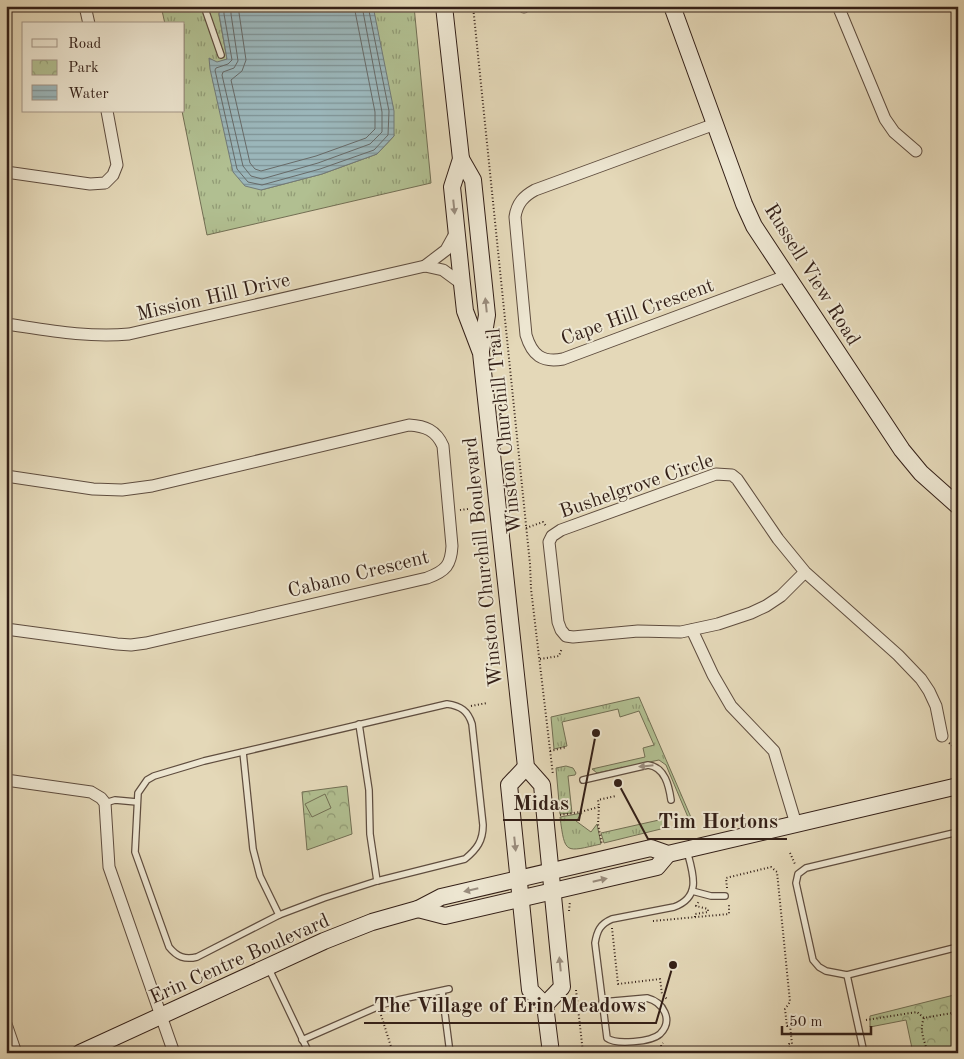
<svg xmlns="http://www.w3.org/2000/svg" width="964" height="1059" viewBox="0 0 964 1059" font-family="'Old Standard TT',serif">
	<defs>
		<pattern id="grass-tufts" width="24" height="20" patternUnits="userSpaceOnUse" patternTransform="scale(1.25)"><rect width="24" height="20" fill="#b1bf91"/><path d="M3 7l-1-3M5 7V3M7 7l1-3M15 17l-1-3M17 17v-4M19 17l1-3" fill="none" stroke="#919b75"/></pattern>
		<pattern id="park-crowns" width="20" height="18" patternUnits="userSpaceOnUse" patternTransform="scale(1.25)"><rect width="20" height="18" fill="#b1bf91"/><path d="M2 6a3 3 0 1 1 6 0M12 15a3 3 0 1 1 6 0" fill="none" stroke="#919b75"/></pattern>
		<pattern id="water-rules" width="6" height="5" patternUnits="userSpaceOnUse" patternTransform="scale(1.25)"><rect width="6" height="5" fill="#9bb6ba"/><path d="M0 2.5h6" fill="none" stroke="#7f9396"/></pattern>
	</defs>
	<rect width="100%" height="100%" fill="#e4d8b8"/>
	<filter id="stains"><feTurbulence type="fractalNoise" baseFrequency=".004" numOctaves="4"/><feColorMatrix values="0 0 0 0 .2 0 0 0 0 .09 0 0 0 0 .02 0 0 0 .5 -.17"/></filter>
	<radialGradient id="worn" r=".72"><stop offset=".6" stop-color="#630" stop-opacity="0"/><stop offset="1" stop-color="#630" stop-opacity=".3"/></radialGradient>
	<!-- grass -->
	<g fill="url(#grass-tufts)" stroke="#726f54">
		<path d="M 161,6 L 220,6 L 219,15 L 227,59 L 217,63 L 261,190 L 322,174 L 377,154 L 394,136 L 373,6 L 414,6 L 431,183 L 207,235 L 182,111 L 184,111 L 184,24 L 165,24 Z"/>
		<path d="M 639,697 L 693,822 L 690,822 L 666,765 L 659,760 L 597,773 L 592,769 L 645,757 L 643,748 L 654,745 L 639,711 L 620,717 L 618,709 L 562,722 L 567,746 L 554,749 L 551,717 Z"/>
		<path d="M 566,766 L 573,768 L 576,773 L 575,775 L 568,776 L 572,813 L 560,814 L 556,768 Z"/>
		<path d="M 582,813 L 576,821 L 591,832 L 597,824 L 601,844 C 565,852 565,855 560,817 Z"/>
		<path d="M 658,813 L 666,818 L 669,827 L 604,843 L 601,833 L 659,820 Z"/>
	</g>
	<!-- park -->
	<g fill="url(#park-crowns)" stroke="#726f54">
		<path d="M 347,786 L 352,834 L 307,850 L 302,792 Z"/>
		<path d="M 958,994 L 958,1053 L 913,1053 L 906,1020 L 870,1027 L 870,1016 Z"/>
	</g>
	<!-- pitch -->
	<path fill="#b1bf91" stroke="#726f54" d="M 325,794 L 331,808 L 312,817 L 305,804 Z"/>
	<!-- water -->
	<path fill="url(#water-rules)" stroke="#717a79" d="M 220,6 L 373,6 L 394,111 L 394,136 L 377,154 L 322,174 L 261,190 L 245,186 L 233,172 L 210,69 L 209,58 L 217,62 L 227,59 L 219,14 Z"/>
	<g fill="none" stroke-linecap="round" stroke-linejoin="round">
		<!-- shore -->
		<g stroke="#676a68" stroke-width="1">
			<path d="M 224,6 L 224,14 L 232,60 L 228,64 L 216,68 L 215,70 L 237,169 L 248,182 L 262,185 L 320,169 L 374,150 L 388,135 L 389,111 L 368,6"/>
			<path d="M 231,6 L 231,14 L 238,61 L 234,68 L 223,72 L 222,75 L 243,166 L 251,176 L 262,179 L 318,163 L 370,144 L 382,132 L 382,112 L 362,6"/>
			<path d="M 238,6 L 246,60 L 242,71 L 231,80 L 250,163 L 255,169 L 261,171 L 316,156 L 366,138 L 375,129 L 375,112 L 354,6"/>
		</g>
		<!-- lane casing -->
		<g stroke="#5f4d3f" stroke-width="8">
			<g id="lane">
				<path d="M 204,6 L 221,55"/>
				<path d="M 447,704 C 461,706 468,711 472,724 L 483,825 C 483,841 477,849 465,859 L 377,881 L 324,898 L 279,915 L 197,957 C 185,960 177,957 169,947 L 135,852 L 138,793 L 147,780 L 154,776 L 204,761 Z"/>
				<path d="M 359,724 L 369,790 L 370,834 L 377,881"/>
				<path d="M 243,752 L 253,849 L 260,876 L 279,915"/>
				<path d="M 583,780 L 648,765 C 665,767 669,786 671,800"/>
				<path d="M 105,803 L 115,800 L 137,802"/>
				<path d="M 958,832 L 806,868 L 798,874 L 796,883 L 813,960 L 819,967 L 826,971 L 847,975 L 958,947"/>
				<path d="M 692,891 L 711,896 L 725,896"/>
				<path d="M 269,969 L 309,1053"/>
				<path d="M 847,975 L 864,1053"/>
				<path d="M 442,991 L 450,1053"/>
				<path d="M 602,1002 L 647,998 C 663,1002 674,1020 660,1034 C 651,1042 616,1045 607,1038 L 595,943 C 597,931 600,924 612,919 L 674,907 C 702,897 693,873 687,851"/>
				<path d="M 302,1040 L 384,1004 L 398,1000 L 449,989"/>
			</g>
		</g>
		<!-- street casing -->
		<g stroke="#5f4d3f" stroke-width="13">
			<g id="street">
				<path d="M 85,6 L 89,24"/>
				<path d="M 838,6 L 885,119 L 894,132 L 916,151"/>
				<path d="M 524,7 L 525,6"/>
				<path d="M 715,124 L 535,190 C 524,196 517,203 515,217 L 526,335 C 532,355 542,363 563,359 L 786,276"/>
				<path d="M 6,172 L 90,184 L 105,183 L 113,175 L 117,165 L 107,111"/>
				<path d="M 425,266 L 446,250 L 456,232"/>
				<path d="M 6,324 C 47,330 88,338 129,334 L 425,266 L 443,270 L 462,284"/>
				<path d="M 6,476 L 93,489 L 122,490 L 152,486 L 409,425 C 425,426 436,430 443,446 L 452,546 C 451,565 446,571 427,578 L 146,643 L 131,645 L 117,644 L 6,629"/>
				<path d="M 805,572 L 781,596 L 766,606 L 751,613 L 718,624 L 681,632 L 638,631 L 573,637 L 566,636 L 561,630 L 558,622 L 549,542 L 552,536 L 561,530 L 716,474 L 732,475 L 737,479 L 778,539 L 805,572 L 898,655 L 921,679 L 929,691 L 936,706 L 942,736"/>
				<path d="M 692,630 L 713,675 L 731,706 L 774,751 L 796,824"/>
				<path d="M 6,780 L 91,792 L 101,798 L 105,803 L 109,867 L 174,1053"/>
				<path d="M 6,1024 L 16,1053"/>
			</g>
		</g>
		<!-- secondary casing -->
		<g stroke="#331f17" stroke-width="18">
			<g id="secondary">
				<path d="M 444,6 L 461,159 L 452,187 L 462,284 L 465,311 L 481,353 L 526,767 L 542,785 L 562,987 L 545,1005"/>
				<path d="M 672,6 L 744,204 L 754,226 L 902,450 L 921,473 L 958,506"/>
				<path d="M 461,159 L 473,180 L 487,315 L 481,351"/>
				<path d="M 526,767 L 509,785 L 530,990 L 545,1005 L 551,1053"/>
				<path d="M 418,909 L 445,916 L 657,867 L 668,854"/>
				<path d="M 80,1053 L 324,941 L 372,922 L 418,909 L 441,897 L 651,848 L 668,854 L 958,786"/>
			</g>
		</g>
		<!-- path -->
		<g stroke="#331f17" stroke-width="2" stroke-dasharray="1 2.5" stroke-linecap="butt">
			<path d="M 473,6 L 530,564 L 531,589 L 553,775"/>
			<path d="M 460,510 L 468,509"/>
			<path d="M 526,528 L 543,522 L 546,526"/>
			<path d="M 540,659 L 559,656 L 562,648"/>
			<path d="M 471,706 L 487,703"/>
			<path d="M 949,743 L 956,748 L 958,757"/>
			<path d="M 550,751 L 567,747"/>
			<path d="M 599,807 L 598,824 L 602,845"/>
			<path d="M 560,815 L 580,812 L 599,807 L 598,800 L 616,796"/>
			<path d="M 790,853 L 795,864"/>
			<path d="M 727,888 L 726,878 L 771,867 L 777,872 L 790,1002 L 785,1009 L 787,1026 L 790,1025 L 792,1044 L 789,1044 L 790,1053"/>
			<path d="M 569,911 L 570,901"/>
			<path d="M 695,917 L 695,914 L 708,912 L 708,909 L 696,906 L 699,901"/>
			<path d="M 653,921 L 729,914 L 729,905"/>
			<path d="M 612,928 L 618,984 L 660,979 L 662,994 L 668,1000"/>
			<path d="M 576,990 L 583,1053"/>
			<path d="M 952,1014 L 956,1022 L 958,1035"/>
			<path d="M 381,1015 L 393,1053"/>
			<path d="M 924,1018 C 919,1030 924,1040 928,1053"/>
			<path d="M 866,1020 L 917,1012 L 924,1018 L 929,1017 L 952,1013 L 958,1007"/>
			<path d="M 662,1053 L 661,1045 L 663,1043"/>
		</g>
		<!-- lane -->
		<use href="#lane" stroke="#ede6d1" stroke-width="5.5"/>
		<!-- street -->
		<use href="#street" stroke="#ede6d1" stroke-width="11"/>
		<!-- secondary -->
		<use href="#secondary" stroke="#ede6d1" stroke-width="16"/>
	</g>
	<!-- one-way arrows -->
	<defs><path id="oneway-solid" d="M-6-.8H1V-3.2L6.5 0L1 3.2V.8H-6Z" transform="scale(1.25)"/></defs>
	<g fill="#998c7d">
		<use href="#oneway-solid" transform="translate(454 207) rotate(84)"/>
		<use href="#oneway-solid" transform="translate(486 305) rotate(-96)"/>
		<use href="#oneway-solid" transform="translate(646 766) rotate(174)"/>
		<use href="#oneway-solid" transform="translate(515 844) rotate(84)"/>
		<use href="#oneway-solid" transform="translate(600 880) rotate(-13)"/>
		<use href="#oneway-solid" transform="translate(471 890) rotate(167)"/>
		<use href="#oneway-solid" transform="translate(560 964) rotate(-96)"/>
	</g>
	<g text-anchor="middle" stroke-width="4" stroke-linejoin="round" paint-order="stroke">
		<!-- street labels -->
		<g font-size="20" fill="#331f17" stroke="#ede6d1">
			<text transform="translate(813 274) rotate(58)" y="7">Russell View Road</text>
			<text transform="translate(213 296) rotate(-13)" y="7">Mission Hill Drive</text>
			<text transform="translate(637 311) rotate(-20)" y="7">Cape Hill Crescent</text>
			<text transform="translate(503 431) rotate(-96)" y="7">Winston Churchill Trail</text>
			<text transform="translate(636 485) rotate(-19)" y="7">Bushelgrove Circle</text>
			<text transform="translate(482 562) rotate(-96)" y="7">Winston Churchill Boulevard</text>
			<text transform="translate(358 573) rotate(-14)" y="7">Cabano Crescent</text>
			<text transform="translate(239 958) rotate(-24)" y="7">Erin Centre Boulevard</text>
		</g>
	</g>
	<!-- callouts -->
	<path fill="none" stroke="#331f17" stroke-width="2" d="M596 733L579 820H503M618 783L648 839H787M673 965L656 1023H364"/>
	<g fill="#331f17" stroke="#ede6d1" stroke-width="2">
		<circle cx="596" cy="733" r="5"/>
		<circle cx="618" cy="783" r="5"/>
		<circle cx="673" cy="965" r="5"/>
	</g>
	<g font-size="21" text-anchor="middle" font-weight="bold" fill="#331f17" stroke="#ede6d1" stroke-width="4" stroke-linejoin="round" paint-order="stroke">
		<text x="541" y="810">Midas</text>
		<text x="718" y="828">Tim Hortons</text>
		<text x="510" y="1012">The Village of Erin Meadows</text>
	</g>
	<!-- margin -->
	<rect width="964" height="1059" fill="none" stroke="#e4d8b8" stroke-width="25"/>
	<rect x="8" y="8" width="949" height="1044" fill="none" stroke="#331f17" stroke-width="2.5"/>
	<rect x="12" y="12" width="939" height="1034" fill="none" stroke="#331f17"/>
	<!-- legend -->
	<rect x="22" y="22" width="162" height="90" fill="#ede6d1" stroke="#a39687"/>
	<rect x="32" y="39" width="25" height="8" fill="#ede6d1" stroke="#a39687"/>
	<text x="68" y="48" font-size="15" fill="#331f17">Road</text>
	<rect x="32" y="60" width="25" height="15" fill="url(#park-crowns)" stroke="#a39687"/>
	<text x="68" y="72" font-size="15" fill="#331f17">Park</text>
	<rect x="32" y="85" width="25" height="15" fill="url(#water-rules)" stroke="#a39687"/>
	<text x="68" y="98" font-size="15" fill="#331f17">Water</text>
	<!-- scale -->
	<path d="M782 1026v8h89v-8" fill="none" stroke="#331f17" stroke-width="2.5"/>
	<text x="789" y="1026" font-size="15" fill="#331f17" stroke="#ede6d1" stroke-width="4" paint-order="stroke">50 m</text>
	<rect width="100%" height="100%" filter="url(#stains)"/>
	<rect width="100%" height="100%" fill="url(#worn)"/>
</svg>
